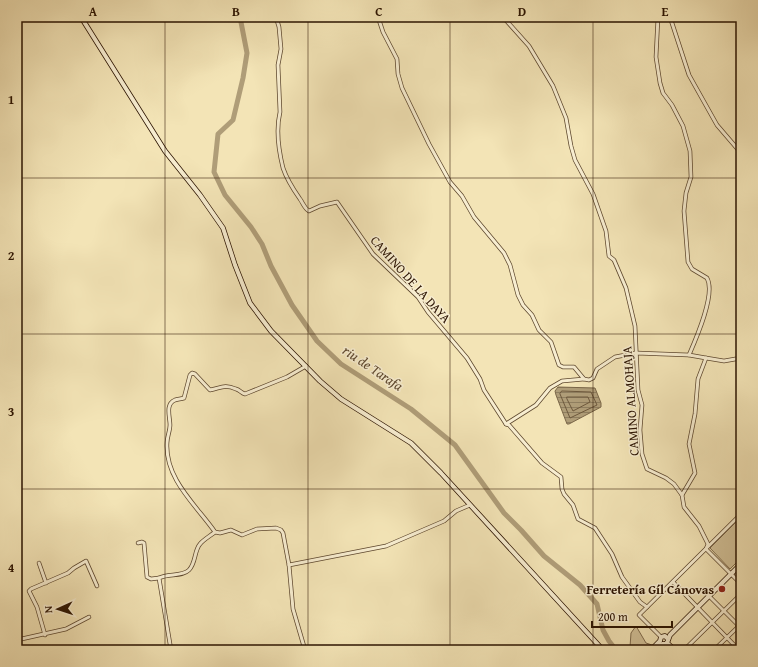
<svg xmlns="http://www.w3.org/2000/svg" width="758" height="667" viewBox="0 0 758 667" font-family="'Gentium Book Plus',serif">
	<defs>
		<pattern id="water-rules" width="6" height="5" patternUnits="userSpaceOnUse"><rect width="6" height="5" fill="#af9d78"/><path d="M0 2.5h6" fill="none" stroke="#8f7f60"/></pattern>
	</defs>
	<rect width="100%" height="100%" fill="#f3e4b6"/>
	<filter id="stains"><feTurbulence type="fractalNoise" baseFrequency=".005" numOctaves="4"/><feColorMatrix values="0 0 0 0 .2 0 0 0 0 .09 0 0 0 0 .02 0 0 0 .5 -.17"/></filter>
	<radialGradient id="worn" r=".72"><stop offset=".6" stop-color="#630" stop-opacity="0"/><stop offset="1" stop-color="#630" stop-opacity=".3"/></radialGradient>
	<!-- park -->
	<g fill="#d1c097" stroke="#7e6a4c">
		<path d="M 741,517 L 741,558 L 730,569 L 710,548 Z"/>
		<path d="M 636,626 L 646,643 L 655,646 L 651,650 L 634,650 L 630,647 L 631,633 Z"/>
	</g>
	<!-- water -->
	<path fill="url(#water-rules)" stroke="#7a6648" d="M 558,387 L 595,388 L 601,403 L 601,407 L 569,424 L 567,424 L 556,395 L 555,391 Z"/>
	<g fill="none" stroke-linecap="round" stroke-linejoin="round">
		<!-- shore -->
		<g stroke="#6d583c" stroke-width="1">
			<path d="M 562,391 L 591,392 L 597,405 L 570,418 L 560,394 Z"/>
			<path d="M 567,397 L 588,397 L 590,402 L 573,411 L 567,399 Z"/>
		</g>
		<!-- river -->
		<path stroke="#af9d78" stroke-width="5" d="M 240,17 L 247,53 L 243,78 L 233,120 L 218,134 L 214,172 L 225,195 L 251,227 L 262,244 L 271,266 L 292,305 L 317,341 L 341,364 L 411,409 L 455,445 L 504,513 L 521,530 L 544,556 L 580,585 L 597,604 L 603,630 L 609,641 L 616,650"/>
		<!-- street casing -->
		<g stroke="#5d472e" stroke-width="4.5">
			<g id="street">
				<path d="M 276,17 L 279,27 L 281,49 L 278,65 L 280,112 C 276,129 279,152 283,168 C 287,180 293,189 300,199 C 303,203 304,208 309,211 L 320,206 L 337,202 L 373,254 L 418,297 L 428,312 L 467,358 L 480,379 L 484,390 L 506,424 L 509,425 L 542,463 L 561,477 L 562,489 L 564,494 L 573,505 L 578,519 L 595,528 L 612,554 L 622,577 L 640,602 L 647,607"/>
				<path d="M 378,17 L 383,32 L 397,59 L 398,74 L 402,88 L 429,144 L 450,182 L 462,196 L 474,217 L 504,253 L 510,265 L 518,295 L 523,305 L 532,315 L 539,330 L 551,342 L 559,365 L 563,367 L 574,367 L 584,379 L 589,380 L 593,378 L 597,369 L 615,357 L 636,353 L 689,355"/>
				<path d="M 503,17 L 529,46 L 553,86 L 566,118 L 571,146 L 575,160 L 593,194 L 606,231 L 609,256 L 614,260 L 626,288 L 635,326 L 638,390 L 642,405 L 640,430 L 642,454 L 647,469 L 666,478 L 674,484 L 682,495 L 684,507 L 699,526 L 708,544 L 706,549 L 741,584"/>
				<path d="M 658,17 L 656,57 L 660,83 L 663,93 L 672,105 L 683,126 L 690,151 L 691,177 L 686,193 L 684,211 L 688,262 L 692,269 L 707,278 C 716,294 696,339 689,355 L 706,358 L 698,379 L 695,414 L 689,444 L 695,473 L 682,495"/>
				<path d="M 670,17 L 689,75 L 694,84 L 717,125 L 741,153"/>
				<path d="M 706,358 L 724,361 L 741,358"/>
				<path d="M 506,424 L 536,405 L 550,388 L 562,381 L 584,379"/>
				<path d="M 138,543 L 142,542 L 144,543 L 147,577 L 151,579 L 159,578"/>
				<path d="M 39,563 L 46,583"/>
				<path d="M 289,565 L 386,546 L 444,521 L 456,511 L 470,505"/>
				<path d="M 673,582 L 739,650"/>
				<path d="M 708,595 L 741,628"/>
				<path d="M 45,635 L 37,607 L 29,591 L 31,589 L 68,573 L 74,568 L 86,561 L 97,586"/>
				<path d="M 661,637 L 639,615 L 741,514"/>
				<path d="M 17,640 L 66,629 L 89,617"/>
				<path d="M 171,650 L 159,578 C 168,573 182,577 189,570 C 196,563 194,551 200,544 C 203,540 210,536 215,532"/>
				<path d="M 305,650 L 293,609 L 289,565 L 283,533 L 281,530 L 276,528 L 257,529 L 242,535 L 231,530 L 220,533 L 215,532 C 196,505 165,479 167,443 C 167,437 170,431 170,425 C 170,417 165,404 175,400 C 178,399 181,399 184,398 L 190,375 L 192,373 L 195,374 L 210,390 C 221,388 224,384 236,389 C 240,390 241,393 245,394 L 287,377 L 306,366"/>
				<path d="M 684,650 L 741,594"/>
				<path d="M 714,650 L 741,624"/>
			</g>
		</g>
		<!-- secondary casing -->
		<g stroke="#2b1300" stroke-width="5.5">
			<g id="secondary">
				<path d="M 81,17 L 165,151 L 200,195 L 223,228 L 235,265 L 250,303 L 271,331 L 320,381 L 341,399 L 411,443 L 441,473 L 603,650"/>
				<path d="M 667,643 L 670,635 L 741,564"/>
				<path d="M 667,643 L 675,650"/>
				<path d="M 651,650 L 660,641 L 661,637 L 665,636 L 668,639"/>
				<path d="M 655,650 L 662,644 L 665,644 L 667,643"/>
			</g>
		</g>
		<!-- street -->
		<use href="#street" stroke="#f7edd0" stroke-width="3"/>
		<!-- secondary -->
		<use href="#secondary" stroke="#f7edd0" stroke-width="4"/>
	</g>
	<!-- grid -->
	<path fill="none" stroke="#2b1300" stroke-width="1" stroke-opacity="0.55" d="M 165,17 L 165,650M 308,17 L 308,650M 450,17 L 450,650M 593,17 L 593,650M 17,178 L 741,178M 17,334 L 741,334M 17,489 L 741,489"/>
	<!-- markers -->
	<circle fill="#8f2418" stroke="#f7edd0" stroke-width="1.5" cx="722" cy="589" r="4"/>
	<g text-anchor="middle" stroke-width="3" stroke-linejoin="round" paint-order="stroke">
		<!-- street labels -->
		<g font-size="13" fill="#2b1300" stroke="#f7edd0">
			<text transform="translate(411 279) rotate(48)" y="5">CAMINO DE LA DAYA</text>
			<text transform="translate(630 401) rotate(-94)" y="5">CAMINO ALMOHAJA</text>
		</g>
		<!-- poi labels -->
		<g font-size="13" font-weight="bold" fill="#2b1300" stroke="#f7edd0" text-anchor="end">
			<text x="714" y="594">Ferretería Gíl Cánovas</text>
		</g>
		<!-- water labels -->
		<g font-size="14" font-style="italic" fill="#604a30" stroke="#f7edd0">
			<text transform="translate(373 368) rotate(34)" y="5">riu de Tarafa</text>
		</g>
	</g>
	<!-- margin -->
	<rect width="758" height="667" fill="none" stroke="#f3e4b6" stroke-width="44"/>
	<!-- north arrow -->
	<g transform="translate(58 609) rotate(267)" stroke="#f7edd0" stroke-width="3" paint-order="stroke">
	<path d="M0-3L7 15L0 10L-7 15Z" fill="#2b1300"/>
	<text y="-6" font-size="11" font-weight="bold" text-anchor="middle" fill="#2b1300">N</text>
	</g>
	<!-- scale -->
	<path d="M592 621v6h80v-6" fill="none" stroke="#2b1300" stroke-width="2"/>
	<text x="598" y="621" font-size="12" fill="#2b1300" stroke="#f7edd0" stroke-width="3" paint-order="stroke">200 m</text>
	<rect x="22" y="22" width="714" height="623" fill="none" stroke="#2b1300" stroke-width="1.5"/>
	<g font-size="13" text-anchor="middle" font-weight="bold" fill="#2b1300">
		<text x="93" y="16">A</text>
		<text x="236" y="16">B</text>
		<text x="379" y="16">C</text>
		<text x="522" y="16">D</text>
		<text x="665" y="16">E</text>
		<text x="11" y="104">1</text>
		<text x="11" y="260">2</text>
		<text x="11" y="416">3</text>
		<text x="11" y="572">4</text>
	</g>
	<rect width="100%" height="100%" filter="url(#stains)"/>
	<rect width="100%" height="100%" fill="url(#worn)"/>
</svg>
